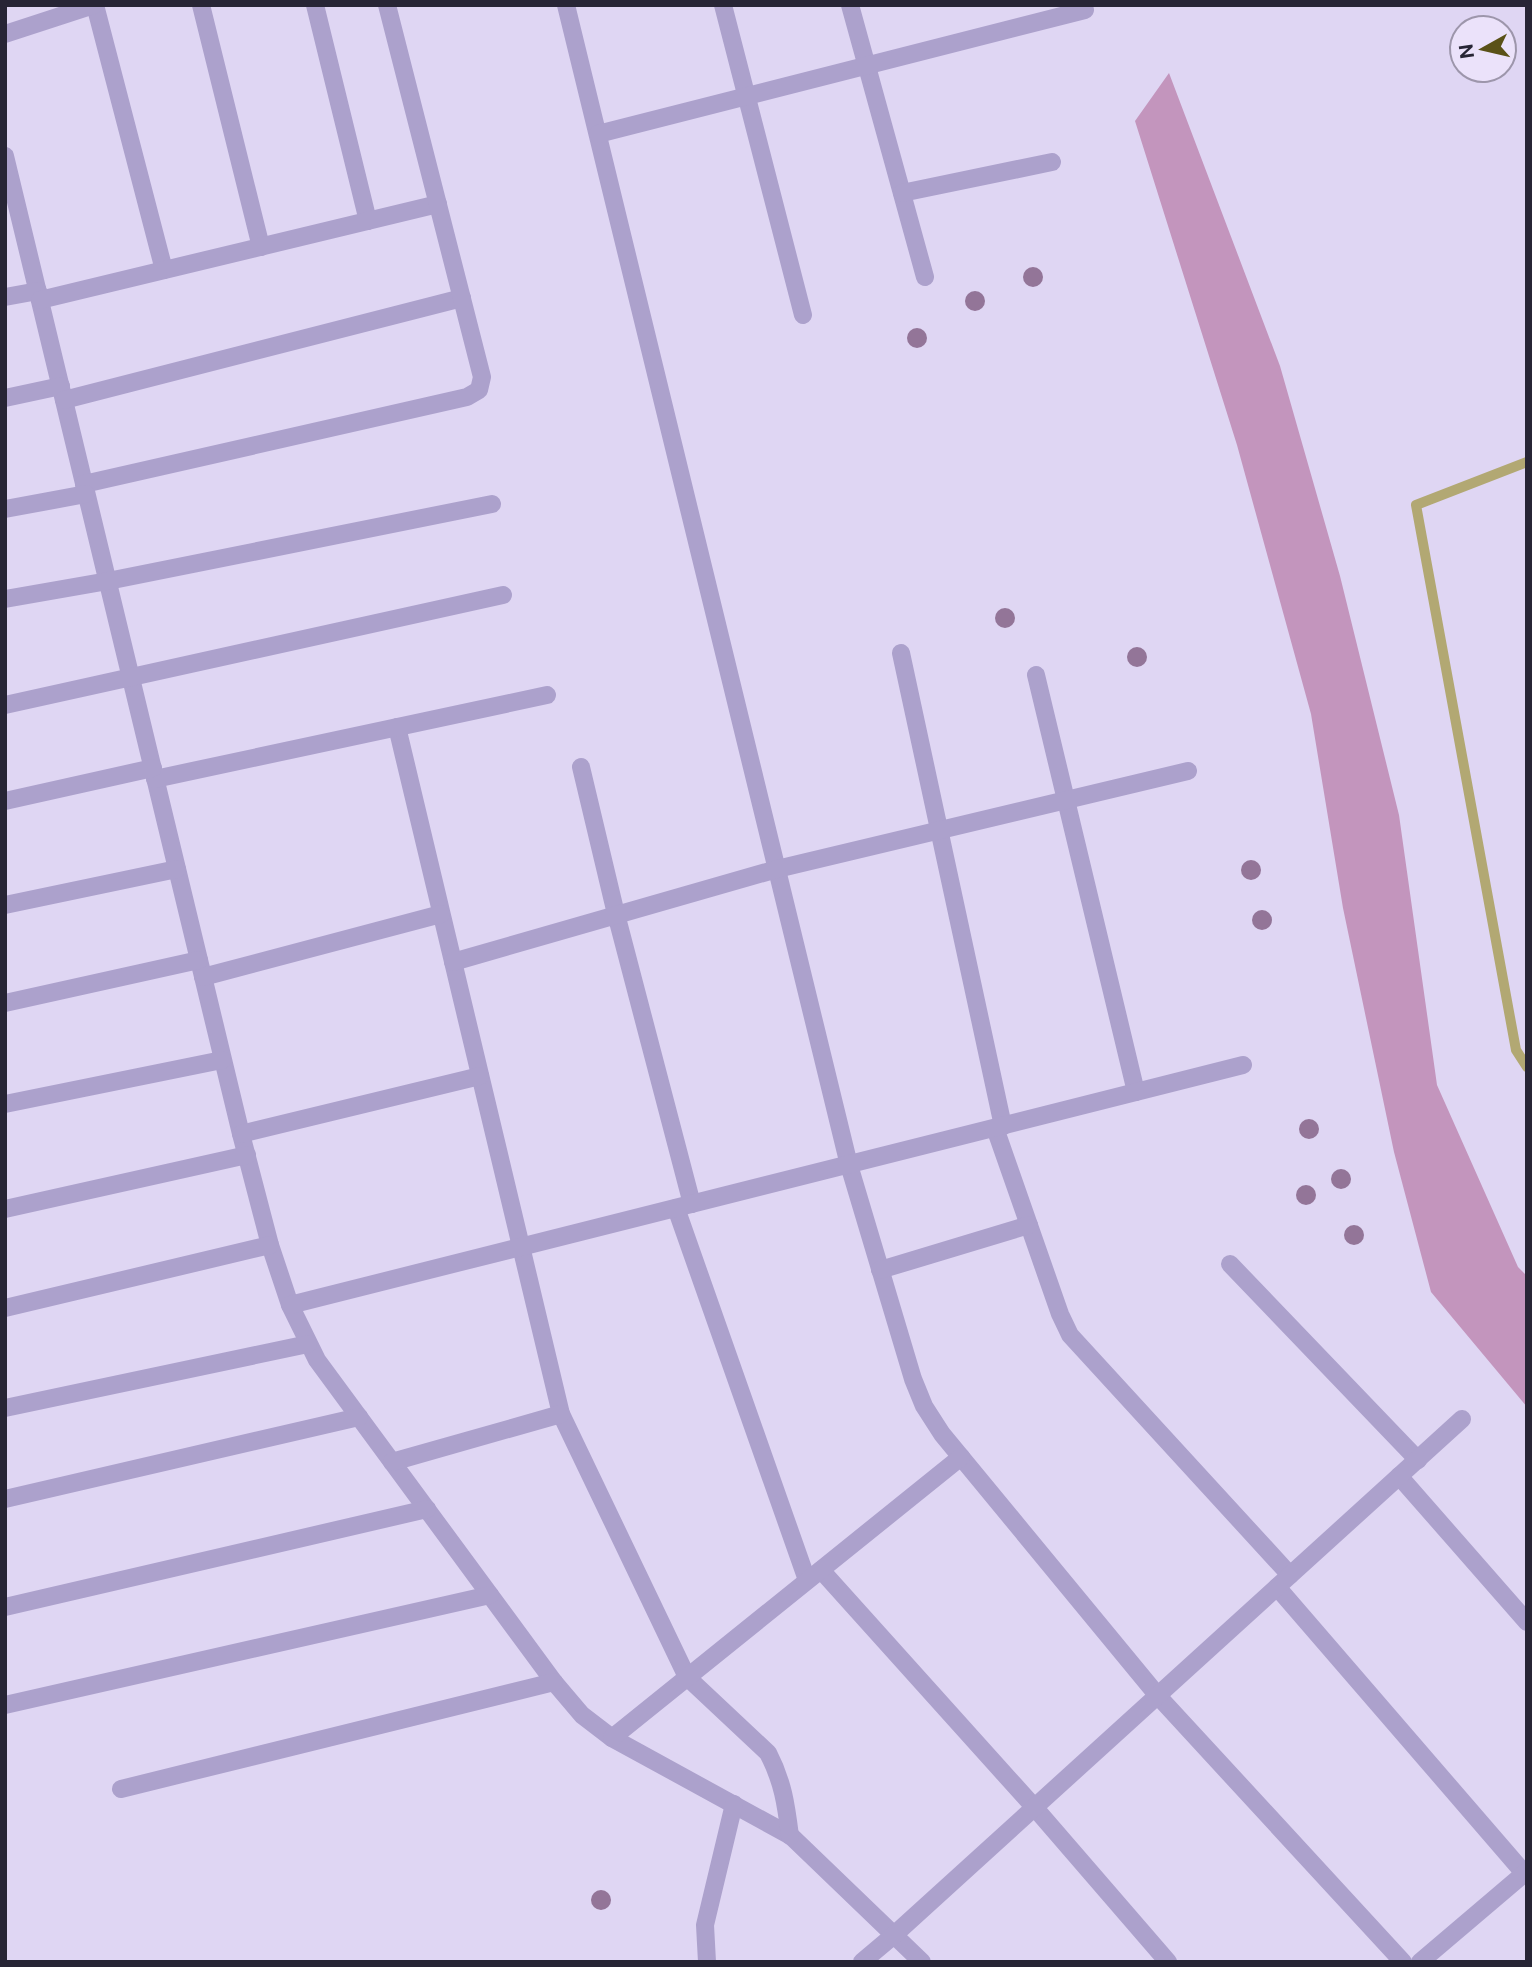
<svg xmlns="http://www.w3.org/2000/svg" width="1532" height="1967" viewBox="0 0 1532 1967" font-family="'Public Sans',sans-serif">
	<rect width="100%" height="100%" fill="#dfd6f3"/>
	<!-- green -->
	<path fill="#c395bd" d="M 1169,73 L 1280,366 L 1340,576 L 1399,815 L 1437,1085 L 1518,1267 L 1527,1276 L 1527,1407 L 1431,1292 L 1394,1152 L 1343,908 L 1311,714 L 1237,445 L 1135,121 Z"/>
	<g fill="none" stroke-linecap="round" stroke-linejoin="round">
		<!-- stream -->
		<path stroke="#b2a873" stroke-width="10" d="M 1527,462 L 1416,505 L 1516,1050 L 1527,1067"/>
		<!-- street -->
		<g stroke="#aca1cc" stroke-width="18">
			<path d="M 95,5 L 164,270"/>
			<path d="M 201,5 L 261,247"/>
			<path d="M 315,5 L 368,221"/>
			<path d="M 566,5 L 849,1165 L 913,1379 L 924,1406 L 942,1434 L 1158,1696 L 1403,1962"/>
			<path d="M 723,5 L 803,315"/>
			<path d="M 850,5 L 925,277"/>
			<path d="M 5,34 L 94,5"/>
			<path d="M 598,134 L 1085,10"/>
			<path d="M 5,156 L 241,1134 L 270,1245 L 290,1305 L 317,1360 L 554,1682 L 582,1715 L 612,1738 L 791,1836 L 922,1962"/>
			<path d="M 902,193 L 1052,162"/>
			<path d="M 5,297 L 38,291"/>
			<path d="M 40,300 L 438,204"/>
			<path d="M 5,398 L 61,386"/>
			<path d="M 64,400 L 462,298"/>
			<path d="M 84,484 L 467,397 L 479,390 L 482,377 L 387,5"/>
			<path d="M 5,509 L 86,494"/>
			<path d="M 5,599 L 108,581 L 492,504"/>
			<path d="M 901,653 L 1003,1126"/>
			<path d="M 1036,675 L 1136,1092"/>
			<path d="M 5,705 L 503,595"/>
			<path d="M 397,727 L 561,1414 L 687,1677 L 768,1753 C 783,1782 786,1804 790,1836"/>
			<path d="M 581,767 L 616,914 L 692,1204"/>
			<path d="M 155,779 L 547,695"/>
			<path d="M 5,801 L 153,768"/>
			<path d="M 5,905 L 177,869"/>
			<path d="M 453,962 L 777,869 L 1188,771"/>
			<path d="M 203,977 L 441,914"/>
			<path d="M 5,1003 L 199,960"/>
			<path d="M 5,1104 L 222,1060"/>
			<path d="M 995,1128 L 1060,1314 L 1070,1335 L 1290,1575"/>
			<path d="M 241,1134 L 480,1076"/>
			<path d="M 676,1208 L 807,1580"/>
			<path d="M 5,1209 L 247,1155"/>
			<path d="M 1230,1264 L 1418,1460"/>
			<path d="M 880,1270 L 1029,1225"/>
			<path d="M 290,1305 L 1243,1065"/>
			<path d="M 5,1308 L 270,1245"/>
			<path d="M 5,1408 L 308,1344"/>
			<path d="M 392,1462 L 561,1414"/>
			<path d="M 1399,1476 L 1527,1622"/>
			<path d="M 5,1499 L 359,1417"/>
			<path d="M 821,1570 L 1035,1808 L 1168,1962"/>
			<path d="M 1277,1587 L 1524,1873"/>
			<path d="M 5,1607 L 427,1509"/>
			<path d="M 5,1705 L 490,1595"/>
			<path d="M 612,1738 L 961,1457"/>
			<path d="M 121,1789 L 554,1682"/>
			<path d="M 707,1962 L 705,1925 L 734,1804"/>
			<path d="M 862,1962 L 894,1935 L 1462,1419"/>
			<path d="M 1420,1962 L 1527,1871"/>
		</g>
	</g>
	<!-- trees -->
	<g fill="#937598">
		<circle cx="1033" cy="277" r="10"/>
		<circle cx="975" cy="301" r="10"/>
		<circle cx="917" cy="338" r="10"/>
		<circle cx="1005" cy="618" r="10"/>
		<circle cx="1137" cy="657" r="10"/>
		<circle cx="1251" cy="870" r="10"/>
		<circle cx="1262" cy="920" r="10"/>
		<circle cx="1309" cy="1129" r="10"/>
		<circle cx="1341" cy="1179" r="10"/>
		<circle cx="1306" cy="1195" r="10"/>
		<circle cx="1354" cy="1235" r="10"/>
		<circle cx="601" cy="1900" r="10"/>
	</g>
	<!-- border -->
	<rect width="1532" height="1967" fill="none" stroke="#272535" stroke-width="14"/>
	<!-- north arrow -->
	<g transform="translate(1483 49) rotate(262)"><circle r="33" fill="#ebe2fa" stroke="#9d96ab" stroke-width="2"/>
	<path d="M0-5L12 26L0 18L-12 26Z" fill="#5a5117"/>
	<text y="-10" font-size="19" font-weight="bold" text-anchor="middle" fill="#272535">N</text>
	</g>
</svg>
